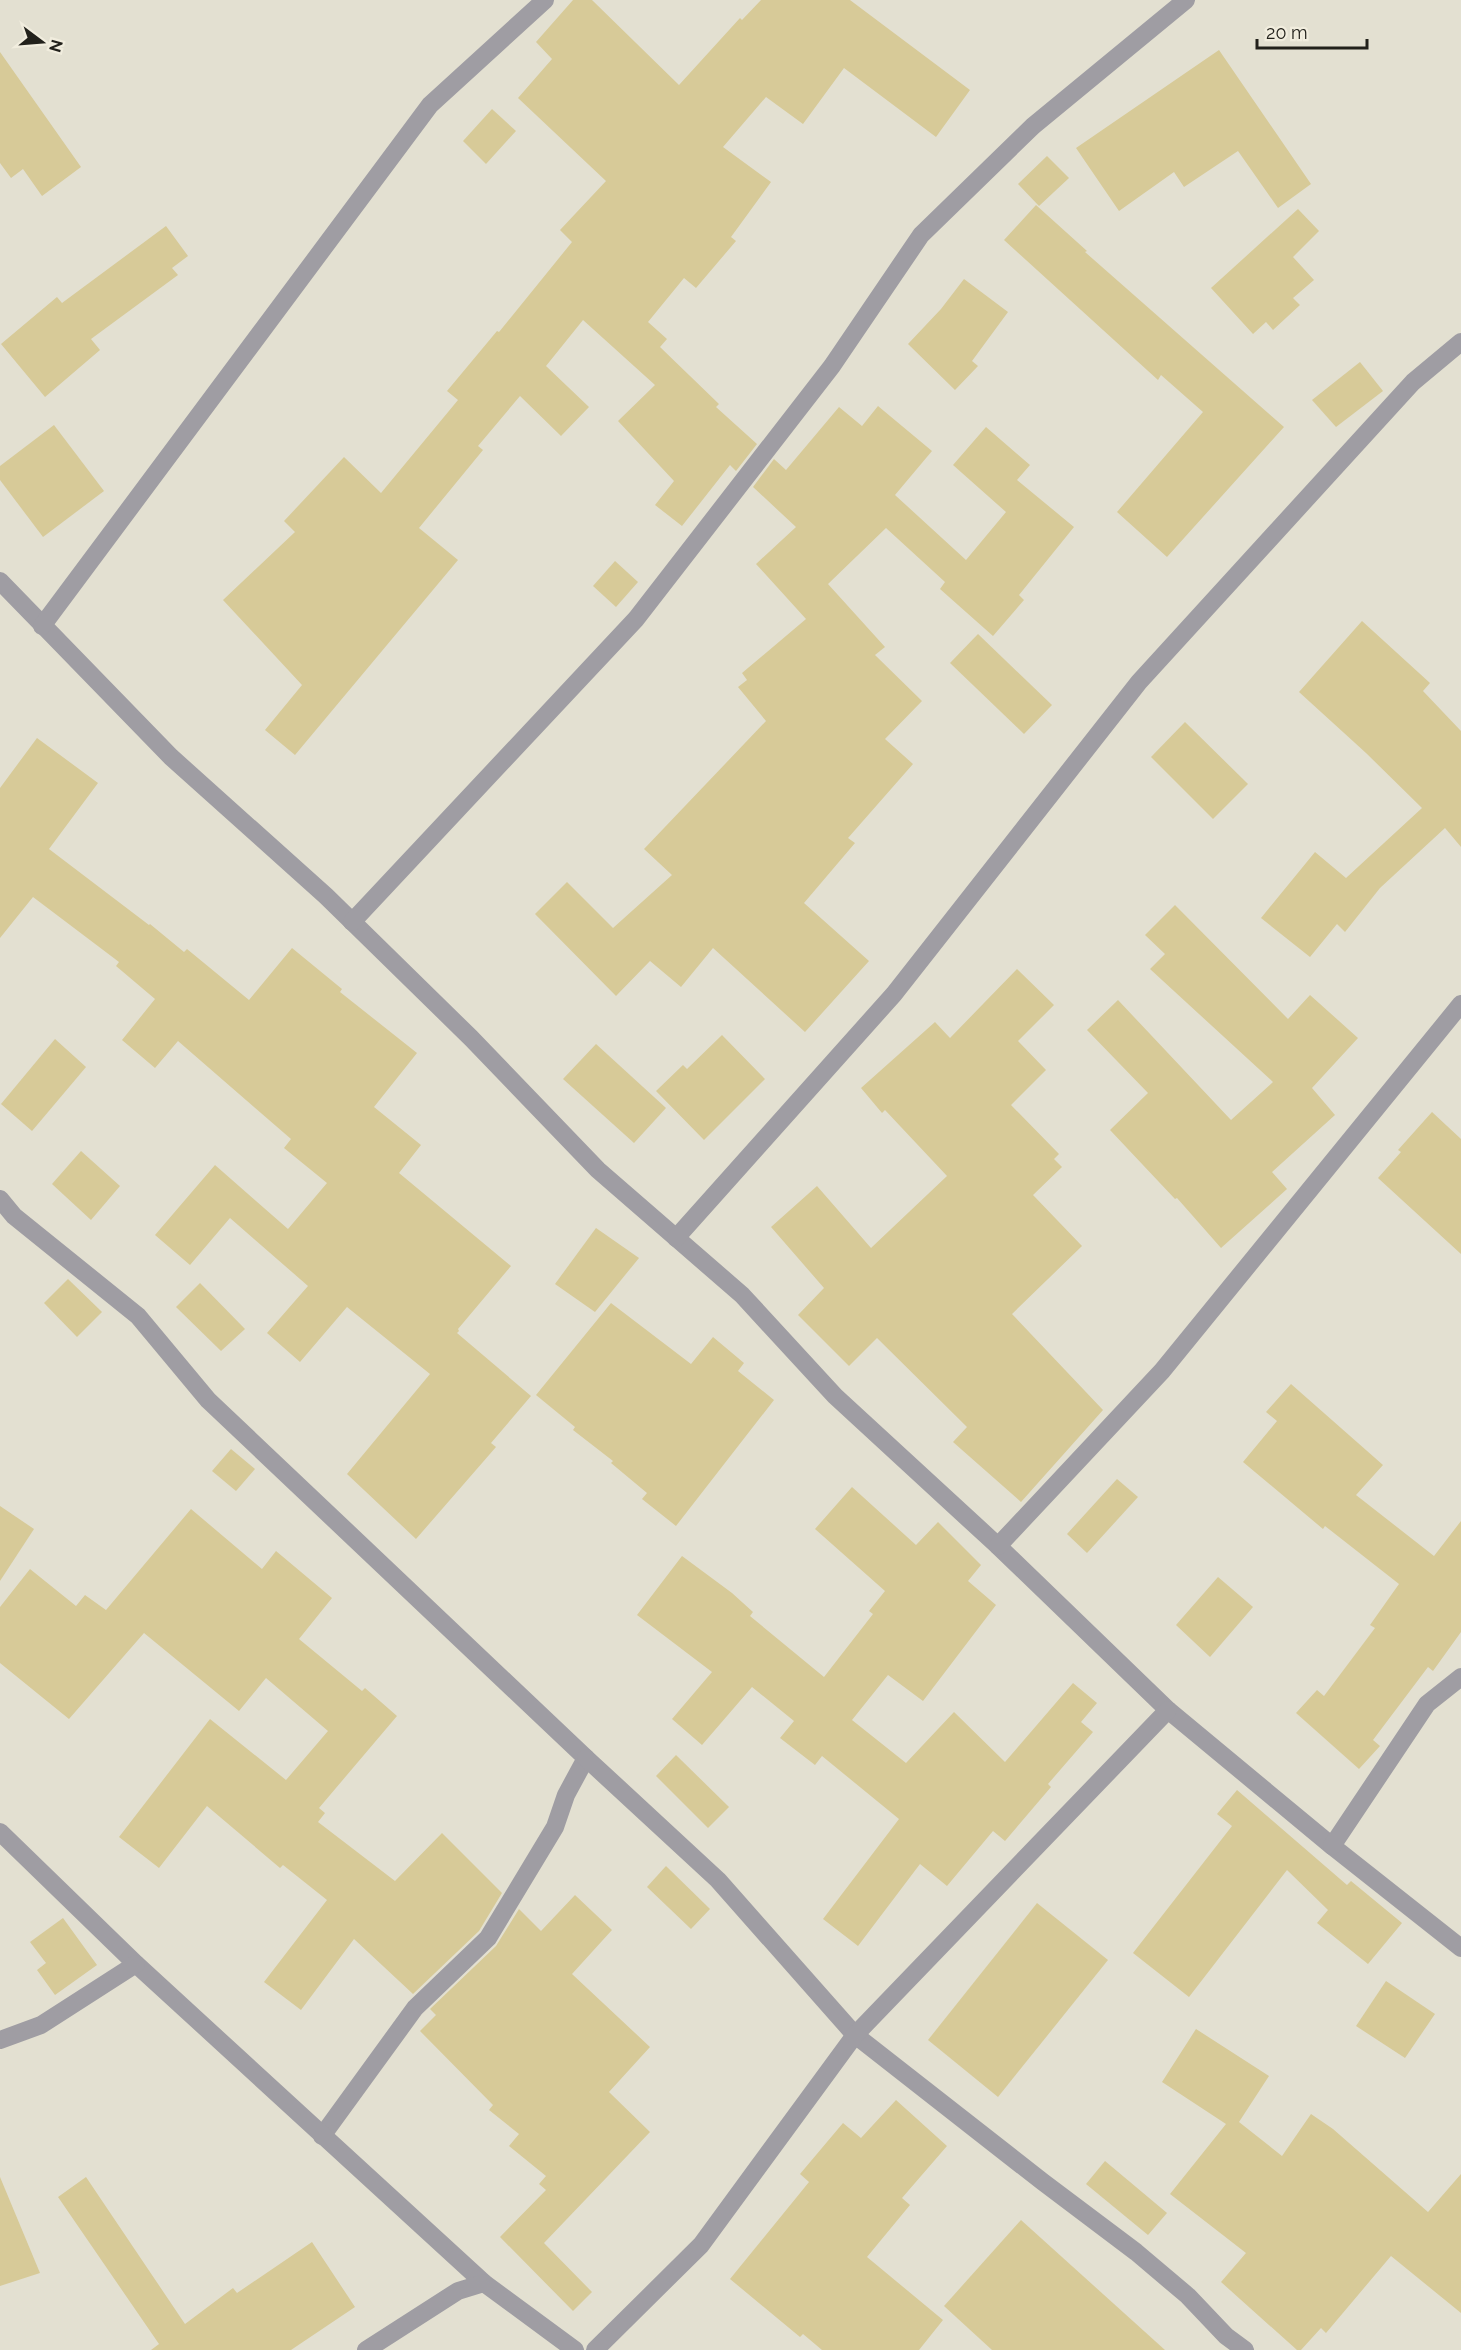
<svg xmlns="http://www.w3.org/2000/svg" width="1461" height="2350" viewBox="0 0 1461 2350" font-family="Raleway,sans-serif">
	<rect width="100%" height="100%" fill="#e3e0d1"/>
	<!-- building -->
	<g fill="#d7ca98">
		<path d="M 573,0 L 592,0 L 679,85 L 740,18 L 742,20 L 761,0 L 850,0 L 970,90 L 936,137 L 844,68 L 803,124 L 766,97 L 723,147 L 771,182 L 731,237 L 736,241 L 696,288 L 684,278 L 648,322 L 667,339 L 660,347 L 719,404 L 716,407 L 757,444 L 736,471 L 730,465 L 682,526 L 655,505 L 674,481 L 618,421 L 655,385 L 583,320 L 546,366 L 589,407 L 561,436 L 520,396 L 478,446 L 483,450 L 419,528 L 458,560 L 295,755 L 265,730 L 302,685 L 223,600 L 295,532 L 284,521 L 344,457 L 381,493 L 458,400 L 447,391 L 497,331 L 499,332 L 572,242 L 560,230 L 606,181 L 518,98 L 552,59 L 536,42 Z"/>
		<path d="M 1219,50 L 1311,184 L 1278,208 L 1238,151 L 1184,187 L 1174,172 L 1119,211 L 1076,148 Z"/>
		<path d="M 0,52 L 81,167 L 42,196 L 23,169 L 11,178 L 0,163 Z"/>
		<path d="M 492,109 L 516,131 L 486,164 L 463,141 Z"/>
		<path d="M 1047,156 L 1069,178 L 1039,206 L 1018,184 Z"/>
		<path d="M 1036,205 L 1087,251 L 1085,252 L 1284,427 L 1167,557 L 1117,512 L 1203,412 L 1161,375 L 1158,380 L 1004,240 Z"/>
		<path d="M 1298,209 L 1319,231 L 1293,257 L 1314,280 L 1293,298 L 1300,305 L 1273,330 L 1266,322 L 1253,334 L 1211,288 Z"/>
		<path d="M 166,226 L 188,256 L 172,268 L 178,275 L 91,339 L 100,350 L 45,397 L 1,344 L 57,297 L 62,303 Z"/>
		<path d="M 964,279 L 1008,312 L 972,361 L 978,366 L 955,390 L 908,344 L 941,309 Z"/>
		<path d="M 1360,362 L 1383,391 L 1336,427 L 1312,400 Z"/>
		<path d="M 878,406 L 932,451 L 895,495 L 966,560 L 1006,512 L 953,465 L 986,427 L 1030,465 L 1017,480 L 1074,527 L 1019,595 L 1024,600 L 993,636 L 940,589 L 945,582 L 886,528 L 828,584 L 885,647 L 875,655 L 922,701 L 885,739 L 913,764 L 848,838 L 855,843 L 804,903 L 869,961 L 805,1032 L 713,948 L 681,987 L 650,961 L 616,996 L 535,914 L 567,882 L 613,928 L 672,875 L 644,849 L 766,721 L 738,687 L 747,680 L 742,673 L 806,619 L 756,564 L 796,527 L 753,487 L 774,459 L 786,470 L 839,407 L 862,426 Z"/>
		<path d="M 54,425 L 104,491 L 43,537 L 0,480 L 0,466 Z"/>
		<path d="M 615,561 L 638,582 L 616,607 L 593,586 Z"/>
		<path d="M 1362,621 L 1430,683 L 1423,691 L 1461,731 L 1461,847 L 1445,828 L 1380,888 L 1345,932 L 1337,924 L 1310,957 L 1261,918 L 1315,852 L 1346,878 L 1422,808 L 1366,753 L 1299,692 Z"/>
		<path d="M 978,634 L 1052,705 L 1024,734 L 950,663 Z"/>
		<path d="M 1185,722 L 1248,784 L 1213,819 L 1151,757 Z"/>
		<path d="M 37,738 L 98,783 L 49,849 L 149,925 L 150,924 L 184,952 L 187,949 L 249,1000 L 292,948 L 342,989 L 340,992 L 417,1053 L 374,1107 L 421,1145 L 399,1173 L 511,1266 L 458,1329 L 459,1331 L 457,1333 L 531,1396 L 491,1443 L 496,1447 L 416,1539 L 347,1474 L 430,1374 L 347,1307 L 300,1362 L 267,1333 L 308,1286 L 230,1218 L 190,1265 L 155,1235 L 215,1165 L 288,1229 L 327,1183 L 284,1148 L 291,1139 L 178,1041 L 155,1068 L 122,1040 L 155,999 L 116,966 L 119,962 L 33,897 L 0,938 L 0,788 Z"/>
		<path d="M 1175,905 L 1288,1019 L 1310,995 L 1358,1038 L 1312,1088 L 1335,1115 L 1272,1172 L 1287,1189 L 1221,1248 L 1177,1198 L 1175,1199 L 1110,1130 L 1148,1093 L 1087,1030 L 1118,1000 L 1231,1120 L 1273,1082 L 1150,969 L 1165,954 L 1145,935 Z"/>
		<path d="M 1017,969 L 1054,1005 L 1018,1041 L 1046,1070 L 1011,1105 L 1059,1154 L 1054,1159 L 1062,1167 L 1033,1195 L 1082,1246 L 1012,1314 L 1103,1410 L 1021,1502 L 953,1442 L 967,1427 L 877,1338 L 849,1366 L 798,1315 L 824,1288 L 771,1227 L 817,1186 L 871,1248 L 947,1176 L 885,1110 L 882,1113 L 861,1088 L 935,1022 L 950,1038 Z"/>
		<path d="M 722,1035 L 765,1079 L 704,1140 L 656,1091 L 683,1065 L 687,1069 Z"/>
		<path d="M 55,1039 L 86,1067 L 32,1131 L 1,1104 Z"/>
		<path d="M 596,1044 L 666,1108 L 634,1143 L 563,1079 Z"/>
		<path d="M 1432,1112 L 1461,1139 L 1461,1254 L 1378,1178 L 1401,1152 L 1398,1150 Z"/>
		<path d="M 81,1151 L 120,1186 L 91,1220 L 52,1184 Z"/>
		<path d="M 596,1228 L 639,1258 L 595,1312 L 555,1284 Z"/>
		<path d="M 68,1279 L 102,1312 L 77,1337 L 44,1303 Z"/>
		<path d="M 200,1283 L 245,1329 L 221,1351 L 176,1307 Z"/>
		<path d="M 611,1303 L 691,1364 L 713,1337 L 744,1363 L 738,1371 L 774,1400 L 676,1526 L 642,1499 L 647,1493 L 611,1463 L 613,1461 L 573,1430 L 575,1427 L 536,1395 Z"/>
		<path d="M 1291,1384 L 1383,1465 L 1356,1495 L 1434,1556 L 1461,1521 L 1461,1632 L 1433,1671 L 1428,1667 L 1373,1740 L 1380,1746 L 1359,1769 L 1296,1713 L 1317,1690 L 1324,1696 L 1375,1628 L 1370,1625 L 1399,1584 L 1325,1526 L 1323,1529 L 1243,1462 L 1277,1421 L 1266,1412 Z"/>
		<path d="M 231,1449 L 255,1469 L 236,1491 L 212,1471 Z"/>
		<path d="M 1117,1479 L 1138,1497 L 1087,1553 L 1067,1534 Z"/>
		<path d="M 852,1487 L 916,1545 L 938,1522 L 981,1565 L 968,1581 L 996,1605 L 923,1701 L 888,1675 L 852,1720 L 906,1763 L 954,1712 L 1005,1762 L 1073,1683 L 1097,1703 L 1081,1722 L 1093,1732 L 1048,1784 L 1051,1787 L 1005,1841 L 993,1831 L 947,1886 L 920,1864 L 858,1946 L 823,1919 L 899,1819 L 822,1756 L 815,1765 L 780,1738 L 794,1721 L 752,1687 L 702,1745 L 672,1719 L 712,1672 L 637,1615 L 682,1556 L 732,1593 L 753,1612 L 750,1616 L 824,1677 L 873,1614 L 869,1611 L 885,1591 L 815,1529 Z"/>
		<path d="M 0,1506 L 34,1529 L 0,1581 Z"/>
		<path d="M 191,1509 L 262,1569 L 276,1551 L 332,1598 L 299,1639 L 362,1691 L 365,1688 L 397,1716 L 319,1808 L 325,1813 L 318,1822 L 395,1881 L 442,1833 L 502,1893 L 479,1931 L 413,1994 L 354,1939 L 301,2010 L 264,1982 L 327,1900 L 283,1865 L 280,1868 L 207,1806 L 159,1868 L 119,1837 L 210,1719 L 286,1780 L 328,1731 L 266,1678 L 239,1711 L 144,1633 L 69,1719 L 0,1663 L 0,1607 L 30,1569 L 76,1606 L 85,1595 L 106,1610 Z"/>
		<path d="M 1218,1577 L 1253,1607 L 1210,1657 L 1176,1625 Z"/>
		<path d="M 676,1755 L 729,1807 L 708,1828 L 656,1776 Z"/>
		<path d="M 1237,1790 L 1347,1885 L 1351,1881 L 1402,1923 L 1368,1964 L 1317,1923 L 1328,1910 L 1287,1870 L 1189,1997 L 1133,1953 L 1232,1826 L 1217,1814 Z"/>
		<path d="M 666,1866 L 710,1909 L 691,1929 L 647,1887 Z"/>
		<path d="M 575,1895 L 612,1930 L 572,1974 L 650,2047 L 609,2092 L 650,2132 L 544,2243 L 592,2292 L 573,2311 L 500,2237 L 546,2190 L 539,2184 L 546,2176 L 509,2146 L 519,2134 L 489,2110 L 493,2105 L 420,2031 L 436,2015 L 430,2009 L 496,1946 L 519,1909 L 541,1931 Z"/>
		<path d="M 1037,1903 L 1108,1960 L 998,2097 L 928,2040 Z"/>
		<path d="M 63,1918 L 97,1965 L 55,1995 L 37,1970 L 46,1963 L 30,1942 Z"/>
		<path d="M 1386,1981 L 1435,2014 L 1405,2058 L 1356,2026 Z"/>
		<path d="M 1196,2029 L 1269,2076 L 1239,2122 L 1282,2156 L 1311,2114 L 1333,2129 L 1428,2212 L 1461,2174 L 1461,2313 L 1391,2256 L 1326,2333 L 1321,2328 L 1301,2350 L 1297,2350 L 1221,2282 L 1246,2253 L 1170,2194 L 1226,2124 L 1162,2082 Z"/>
		<path d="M 896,2100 L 947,2146 L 902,2198 L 910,2205 L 867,2257 L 943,2320 L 919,2350 L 822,2350 L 803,2334 L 800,2337 L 730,2279 L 809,2182 L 800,2174 L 843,2123 L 861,2138 Z"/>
		<path d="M 1105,2161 L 1167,2213 L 1148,2235 L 1086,2184 Z"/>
		<path d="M 0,2177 L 40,2273 L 0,2286 Z"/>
		<path d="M 86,2177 L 185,2324 L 233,2288 L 237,2293 L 312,2242 L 355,2307 L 291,2350 L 151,2350 L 159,2344 L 58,2197 Z"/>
		<path d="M 1021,2220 L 1165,2350 L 992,2350 L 944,2306 Z"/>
	</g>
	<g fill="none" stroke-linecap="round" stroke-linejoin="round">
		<!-- street -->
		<g stroke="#9f9da3" stroke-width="18">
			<path d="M 0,581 L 171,757 L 326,896 L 471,1038 L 598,1170 L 742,1295 L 835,1396 L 998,1546 L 1168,1710 L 1332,1846 L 1461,1948"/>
			<path d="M 42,626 L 430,105 L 545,0"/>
			<path d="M 352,922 L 636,619 L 832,366 L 921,235 L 1033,126 L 1186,0"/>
			<path d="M 0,1199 L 14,1216 L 138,1316 L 208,1400 L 586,1758 L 566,1795 L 555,1827 L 488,1938 L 415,2008 L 322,2136"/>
			<path d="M 676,1238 L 894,994 L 1139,682 L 1413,382 L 1461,342"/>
			<path d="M 998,1546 L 1162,1371 L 1461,1004"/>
			<path d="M 586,1758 L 718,1880 L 855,2035 L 1043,2182 L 1136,2252 L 1188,2296 L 1226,2336 L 1245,2350"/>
			<path d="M 0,1832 L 136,1964 L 484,2283 L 575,2350"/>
			<path d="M 1332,1846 L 1427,1704 L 1461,1677"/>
			<path d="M 0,2040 L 41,2025 L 136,1964"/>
			<path d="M 366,2350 L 458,2291 L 484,2283"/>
			<path d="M 595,2350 L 701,2245 L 855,2035 L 1168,1710"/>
		</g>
	</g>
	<!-- north arrow -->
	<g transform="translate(42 42) rotate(106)" stroke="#f1edde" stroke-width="4.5" paint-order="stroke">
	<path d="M0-4.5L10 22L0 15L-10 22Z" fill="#22211b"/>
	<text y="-9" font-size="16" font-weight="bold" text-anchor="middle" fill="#22211b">N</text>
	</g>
	<!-- scale -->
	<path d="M1257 39v9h110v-9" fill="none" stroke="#22211b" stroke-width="3"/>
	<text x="1266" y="39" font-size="18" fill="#22211b" stroke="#f1edde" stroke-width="4.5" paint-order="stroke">20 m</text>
</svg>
